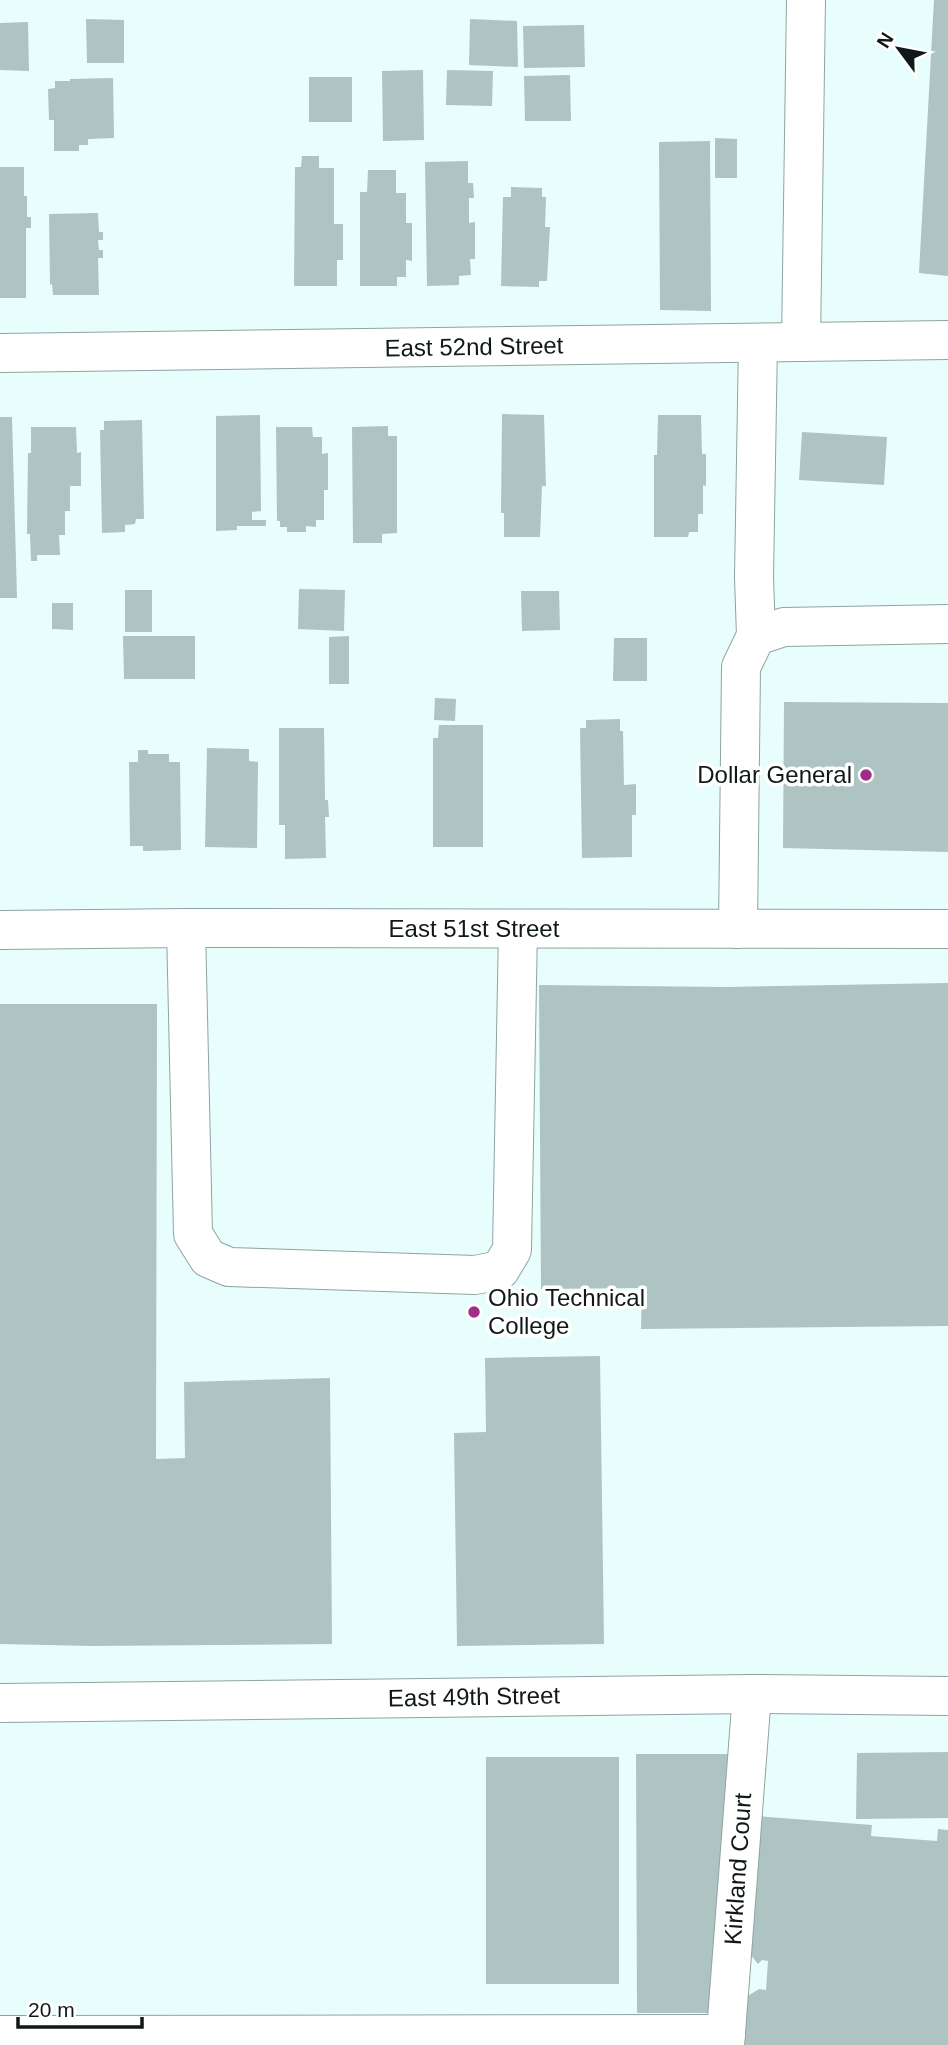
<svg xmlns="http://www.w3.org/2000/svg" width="948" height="2045" viewBox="0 0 948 2045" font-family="Helvetica,sans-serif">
	<rect width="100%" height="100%" fill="#e7fefc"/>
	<!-- building -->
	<g fill="#aec4c2">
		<path d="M 934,0 L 948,0 L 948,276 L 919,273 Z"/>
		<path d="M 86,19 L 124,20 L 124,63 L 87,63 Z"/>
		<path d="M 470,19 L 517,21 L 518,67 L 469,65 Z"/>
		<path d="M 28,22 L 29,71 L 0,70 L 0,23 Z"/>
		<path d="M 584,25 L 585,67 L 524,68 L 523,26 Z"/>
		<path d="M 423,70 L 424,140 L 383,141 L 382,71 Z"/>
		<path d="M 447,70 L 493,71 L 492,106 L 446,105 Z"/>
		<path d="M 570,75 L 571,121 L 525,121 L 524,76 Z"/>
		<rect x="309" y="77" width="43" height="45"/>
		<path d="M 113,78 L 114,138 L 88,139 L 88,145 L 79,145 L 79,151 L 54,151 L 54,120 L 49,120 L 48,89 L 55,88 L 55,81 L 70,81 L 70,79 Z"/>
		<path d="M 715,138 L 737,139 L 737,178 L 715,178 Z"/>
		<path d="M 710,141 L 711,311 L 660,310 L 659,142 Z"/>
		<path d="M 302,156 L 319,156 L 319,168 L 334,168 L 334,224 L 343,224 L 343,260 L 337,260 L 337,286 L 294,286 L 295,167 L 301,167 Z"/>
		<path d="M 468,161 L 468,183 L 473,183 L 474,198 L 469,198 L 469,223 L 475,222 L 475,259 L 470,259 L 471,275 L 459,276 L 459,285 L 427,286 L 425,162 Z"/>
		<path d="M 0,167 L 24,167 L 24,196 L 27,196 L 27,217 L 31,217 L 31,228 L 26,228 L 26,298 L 0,298 Z"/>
		<path d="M 368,170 L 396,170 L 396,193 L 406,193 L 406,223 L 412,223 L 412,261 L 406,260 L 406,277 L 397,277 L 397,286 L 360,286 L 360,192 L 367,192 Z"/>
		<path d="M 511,187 L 542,188 L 542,197 L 546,197 L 545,227 L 550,227 L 547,281 L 539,281 L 539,287 L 501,286 L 503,197 L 511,197 Z"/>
		<path d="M 98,213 L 99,232 L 103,232 L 103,240 L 98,240 L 99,250 L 103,250 L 103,258 L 98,258 L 99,295 L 53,295 L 52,284 L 50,285 L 49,214 Z"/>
		<path d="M 502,414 L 544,415 L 546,486 L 542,486 L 540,537 L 504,537 L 504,513 L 501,513 Z"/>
		<path d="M 260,415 L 261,511 L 252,512 L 252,520 L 266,520 L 266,526 L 237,526 L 237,530 L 216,531 L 216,416 Z"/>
		<path d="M 658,415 L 701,415 L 702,454 L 706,454 L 706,486 L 703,485 L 703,514 L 698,514 L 698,532 L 689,532 L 688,537 L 654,537 L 654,455 L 657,455 Z"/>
		<path d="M 0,417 L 12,417 L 17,598 L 0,598 Z"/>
		<path d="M 142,420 L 144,519 L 136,519 L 135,524 L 125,525 L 125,532 L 102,533 L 100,430 L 104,430 L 104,421 Z"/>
		<path d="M 388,426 L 388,436 L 397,436 L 397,533 L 382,534 L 382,543 L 353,543 L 352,427 Z"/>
		<path d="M 31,427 L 76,427 L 77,453 L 81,452 L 81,486 L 70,486 L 70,511 L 65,511 L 65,535 L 59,535 L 60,555 L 37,555 L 37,561 L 31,561 L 30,534 L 27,534 L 28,453 L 31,453 Z"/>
		<path d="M 276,427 L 312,427 L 313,437 L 322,437 L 322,454 L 328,453 L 328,490 L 324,490 L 324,520 L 316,520 L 316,527 L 306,526 L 306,532 L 287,532 L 287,527 L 280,527 L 280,521 L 277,521 Z"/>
		<path d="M 802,432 L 887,437 L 884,485 L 799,480 Z"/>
		<path d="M 299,589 L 345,590 L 344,631 L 298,629 Z"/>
		<rect x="125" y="590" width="27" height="42"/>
		<path d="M 521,591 L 559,591 L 560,630 L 522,631 Z"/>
		<path d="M 52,603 L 73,603 L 73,630 L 52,629 Z"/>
		<path d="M 123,636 L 195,636 L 195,679 L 124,679 Z"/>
		<path d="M 349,636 L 349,684 L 329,684 L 329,637 Z"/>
		<path d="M 614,638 L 647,638 L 647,681 L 613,681 Z"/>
		<path d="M 435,698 L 456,699 L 455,721 L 434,720 Z"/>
		<path d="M 784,702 L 948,703 L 948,852 L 783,848 Z"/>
		<path d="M 620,719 L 620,731 L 623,731 L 624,785 L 636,784 L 636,815 L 632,815 L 632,857 L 582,858 L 580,728 L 586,728 L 586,720 Z"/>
		<path d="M 439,725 L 483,725 L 483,847 L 433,847 L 433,738 L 438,738 Z"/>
		<path d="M 279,728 L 324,728 L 325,800 L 328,800 L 329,817 L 325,817 L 326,858 L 285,859 L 285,825 L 279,825 Z"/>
		<path d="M 207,748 L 249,749 L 249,761 L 258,762 L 257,848 L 205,847 Z"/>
		<path d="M 138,750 L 148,750 L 148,754 L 169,754 L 169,762 L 180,762 L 181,850 L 143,851 L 143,846 L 130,846 L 129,762 L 138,762 Z"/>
		<path d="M 948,983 L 948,1326 L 641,1329 L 642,1288 L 541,1289 L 539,985 L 727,987 Z"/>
		<path d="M 0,1004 L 157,1004 L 156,1459 L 185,1458 L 184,1382 L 330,1378 L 332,1644 L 91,1646 L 0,1644 Z"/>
		<path d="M 600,1356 L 604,1644 L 457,1646 L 454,1433 L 486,1432 L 485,1358 Z"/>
		<path d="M 948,1752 L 948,1818 L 856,1819 L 857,1753 Z"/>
		<path d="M 636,1754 L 738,1754 L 713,2013 L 637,2013 Z"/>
		<rect x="486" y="1757" width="133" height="227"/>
		<path d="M 757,1816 L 872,1825 L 871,1836 L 937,1841 L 938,1829 L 948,1830 L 948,2045 L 740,2045 L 743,1999 L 759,1989 L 766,1990 L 768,1961 L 762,1960 L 758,1964 L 746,1949 Z"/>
	</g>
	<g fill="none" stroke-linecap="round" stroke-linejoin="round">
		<!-- minor casing -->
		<g stroke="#8ea4a2" stroke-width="40">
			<g id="minor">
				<path d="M 801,342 L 806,0"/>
				<path d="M 0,353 L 948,340"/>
				<path d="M 756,636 L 754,577 L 758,343"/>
				<path d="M 186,928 L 193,1234 L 208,1258 L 229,1267 L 475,1275 L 500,1270 L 512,1250 L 518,929"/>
				<path d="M 738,929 L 741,667 L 756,636 L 784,627 L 948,624"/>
				<path d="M 0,930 L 186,928 L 948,929"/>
				<path d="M 0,1703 L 752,1694 L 948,1696"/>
				<path d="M 0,2035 L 726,2034"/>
				<path d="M 725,2045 L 752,1694"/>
			</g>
		</g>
		<!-- minor -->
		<use href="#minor" stroke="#fff" stroke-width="38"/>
	</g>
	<!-- markers -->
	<g fill="#a22d86" stroke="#fff" stroke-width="2.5">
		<circle cx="866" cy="775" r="7"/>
		<circle cx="474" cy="1312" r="7"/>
	</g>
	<g text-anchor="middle" stroke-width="7" stroke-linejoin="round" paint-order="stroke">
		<!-- street labels -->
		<g font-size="24" fill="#111918" stroke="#fff">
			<text transform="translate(474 347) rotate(-1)" y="8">East 52nd Street</text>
			<text x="474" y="937">East 51st Street</text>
			<text transform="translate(474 1697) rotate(-1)" y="8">East 49th Street</text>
			<text transform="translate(738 1869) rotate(-86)" y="8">Kirkland Court</text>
		</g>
		<!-- poi labels -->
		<g font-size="24" fill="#111918" stroke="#fff" text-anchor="end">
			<text x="852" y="783">Dollar General</text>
			<text x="488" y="1306" text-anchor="start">Ohio Technical<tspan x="488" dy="28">College</tspan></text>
		</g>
	</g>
	<!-- north arrow -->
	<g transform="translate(899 49) rotate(302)" stroke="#ffffff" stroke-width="5" paint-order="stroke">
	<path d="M0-5L12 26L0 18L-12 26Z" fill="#111918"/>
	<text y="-10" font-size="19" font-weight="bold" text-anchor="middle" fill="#111918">N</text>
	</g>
	<!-- scale -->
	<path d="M18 2017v10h124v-10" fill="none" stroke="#111918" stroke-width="3.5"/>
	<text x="28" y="2017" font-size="21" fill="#111918" stroke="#ffffff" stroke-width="5" paint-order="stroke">20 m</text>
</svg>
